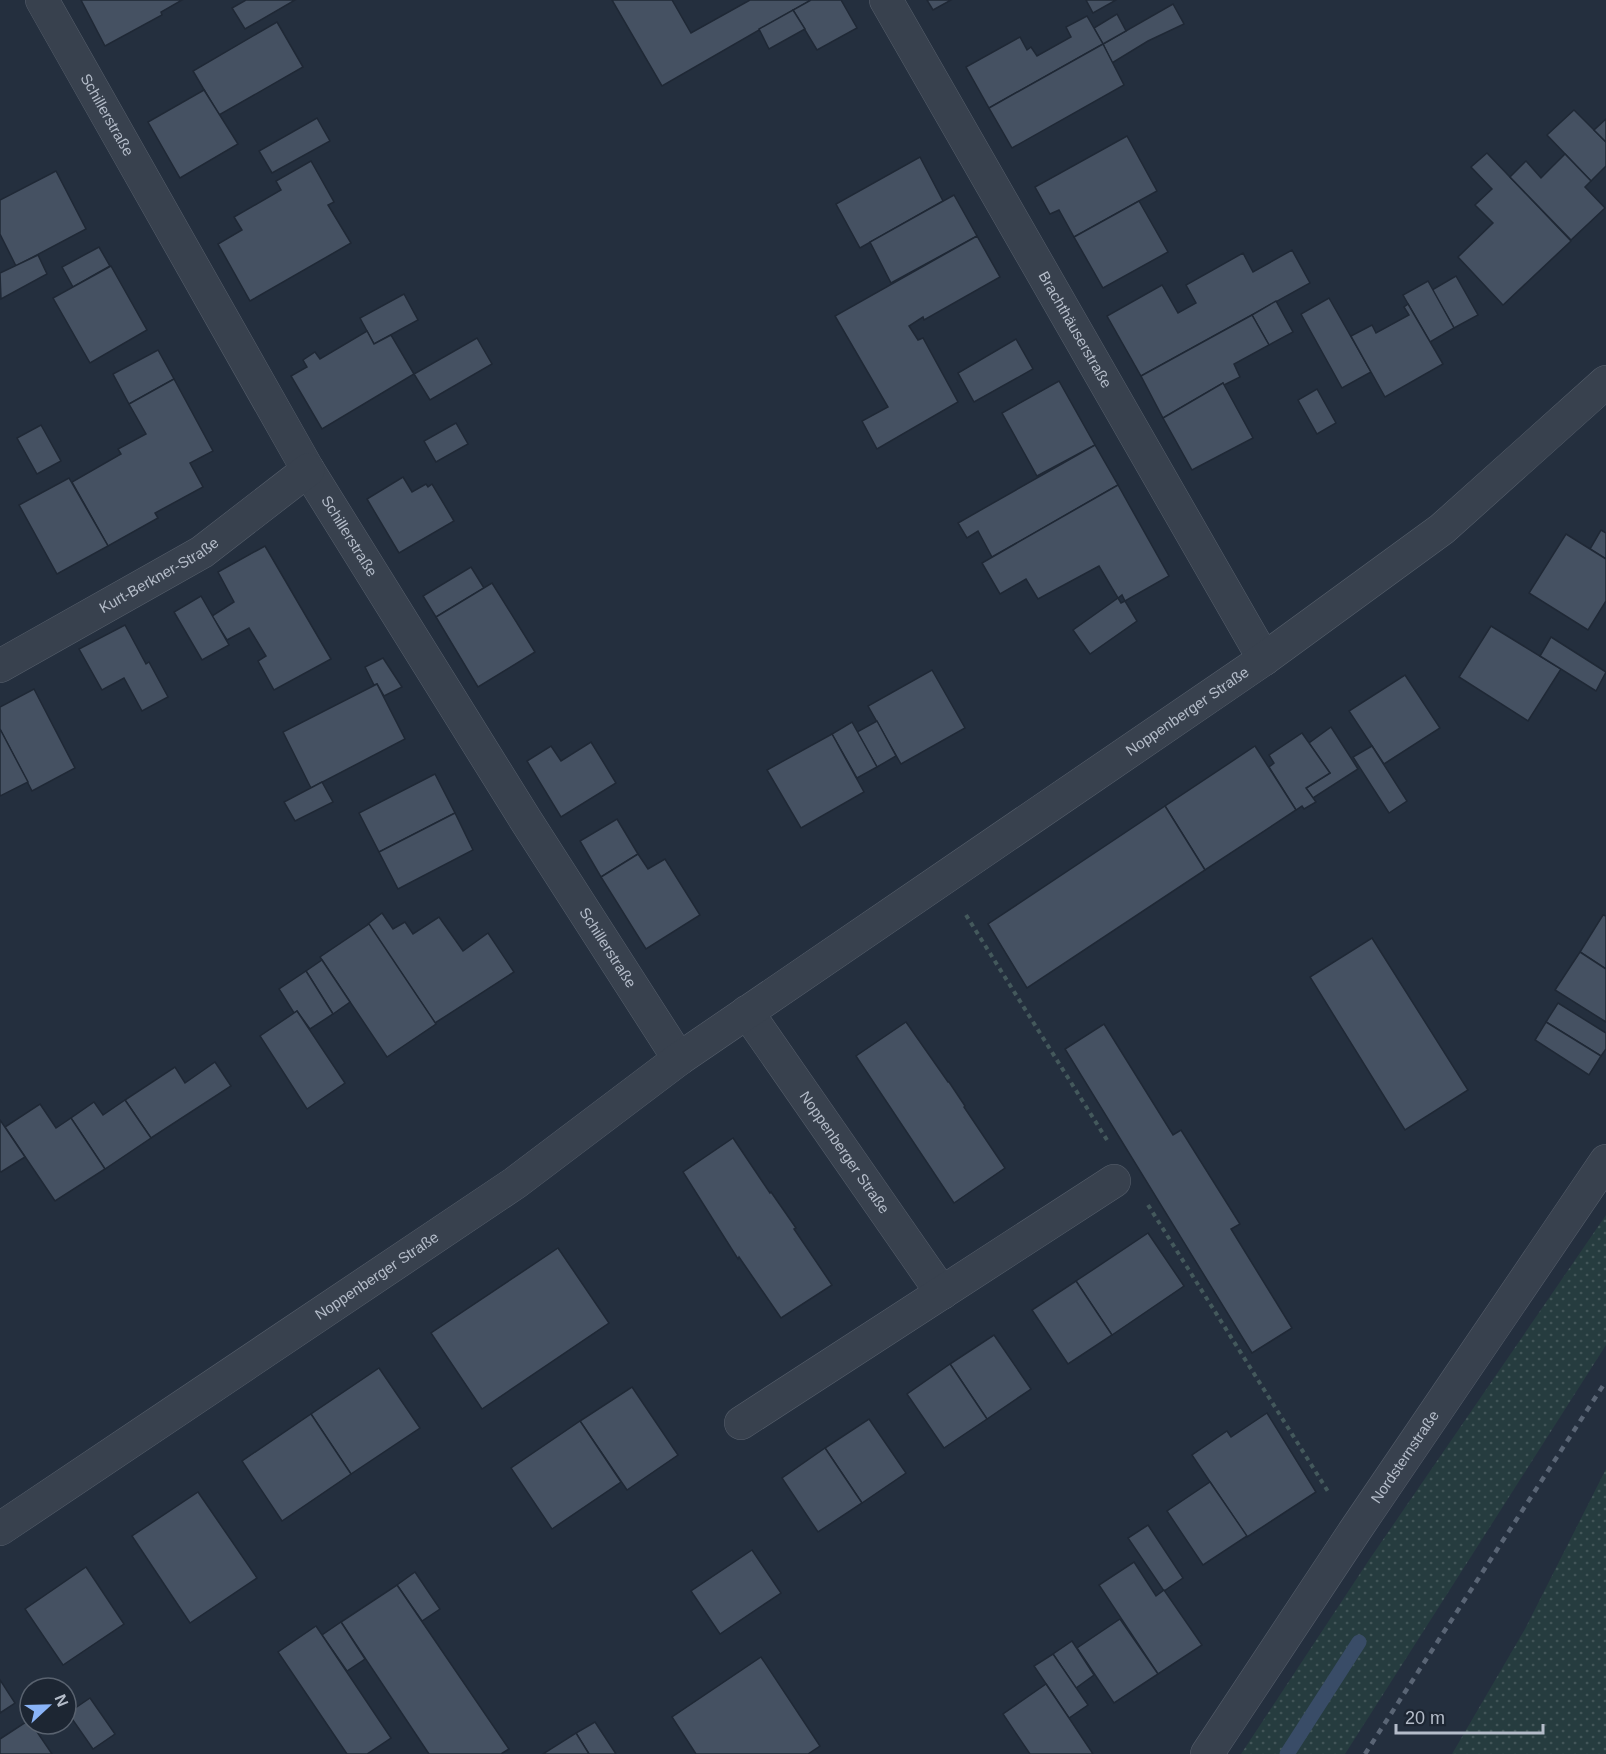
<svg xmlns="http://www.w3.org/2000/svg" width="1606" height="1754" viewBox="0 0 1606 1754" font-family="Arial,sans-serif">
	<defs>
		<pattern id="grass-dots" width="8" height="8" patternUnits="userSpaceOnUse" patternTransform="scale(1.5)"><rect width="8" height="8" fill="#263c3f"/><path d="M2 2h.1M6 6h.1" fill="none" stroke="#435659" stroke-width="1.8" stroke-linecap="round"/></pattern>
	</defs>
	<rect width="100%" height="100%" fill="#242f3e"/>
	<!-- grass -->
	<g fill="url(#grass-dots)">
		<path d="M 1606,1215 L 1606,1345 L 1345,1754 L 1241,1754 L 1369,1560 Z"/>
		<path d="M 1606,1469 L 1606,1754 L 1452,1754 L 1525,1629 Z"/>
	</g>
	<g fill="none" stroke-linecap="round" stroke-linejoin="round">
		<!-- stream -->
		<path stroke="#394c67" stroke-width="15" d="M 1287,1754 L 1359,1642"/>
	</g>
	<!-- building -->
	<g fill="#455162" stroke="#1f2835" stroke-width="1.5">
		<path d="M 81,0 L 182,0 L 161,12 L 162,15 L 105,46 Z"/>
		<path d="M 246,0 L 295,0 L 245,29 L 232,8 Z"/>
		<path d="M 612,0 L 672,0 L 691,33 L 750,0 L 811,0 L 662,86 Z"/>
		<path d="M 811,0 L 841,0 L 857,28 L 817,50 L 793,10 Z"/>
		<path d="M 927,0 L 951,0 L 933,10 Z"/>
		<path d="M 1086,0 L 1116,0 L 1093,13 Z"/>
		<path d="M 1173,4 L 1184,24 L 1148,41 L 1112,63 L 1103,44 Z"/>
		<path d="M 793,10 L 805,29 L 769,49 L 759,29 Z"/>
		<path d="M 1117,14 L 1126,31 L 1103,44 L 1094,28 Z"/>
		<path d="M 1087,16 L 1103,44 L 989,108 L 966,67 L 1020,37 L 1027,50 L 1031,47 L 1037,56 L 1071,37 L 1066,27 Z"/>
		<path d="M 277,22 L 303,67 L 219,115 L 193,71 Z"/>
		<path d="M 1103,44 L 1124,85 L 1012,148 L 989,108 Z"/>
		<path d="M 204,90 L 238,144 L 180,178 L 148,122 Z"/>
		<path d="M 1574,110 L 1606,142 L 1606,166 L 1591,181 L 1547,135 Z"/>
		<path d="M 317,118 L 330,141 L 272,173 L 259,151 Z"/>
		<path d="M 1606,119 L 1606,142 L 1594,130 Z"/>
		<path d="M 1127,136 L 1157,191 L 1074,237 L 1059,210 L 1050,214 L 1035,187 Z"/>
		<path d="M 1487,153 L 1571,241 L 1503,305 L 1458,257 L 1493,223 L 1475,205 L 1492,189 L 1471,167 Z"/>
		<path d="M 1565,154 L 1591,181 L 1585,187 L 1605,208 L 1571,240 L 1510,177 L 1526,161 L 1541,178 Z"/>
		<path d="M 920,157 L 943,201 L 860,248 L 836,204 Z"/>
		<path d="M 311,161 L 334,202 L 328,205 L 351,243 L 250,301 L 218,244 L 242,230 L 234,217 L 281,190 L 276,181 Z"/>
		<path d="M 56,171 L 86,229 L 16,266 L 0,234 L 0,200 Z"/>
		<path d="M 954,195 L 977,236 L 891,283 L 870,242 Z"/>
		<path d="M 1139,201 L 1168,252 L 1103,288 L 1074,237 Z"/>
		<path d="M 977,236 L 1000,277 L 924,320 L 923,317 L 909,326 L 918,340 L 923,338 L 958,402 L 877,449 L 862,421 L 888,407 L 835,316 Z"/>
		<path d="M 99,247 L 110,266 L 73,287 L 62,267 Z"/>
		<path d="M 1292,250 L 1310,283 L 1141,376 L 1107,316 L 1162,285 L 1178,313 L 1196,303 L 1186,285 L 1243,253 L 1253,272 Z"/>
		<path d="M 38,255 L 47,274 L 1,299 L 0,273 Z"/>
		<path d="M 111,266 L 147,330 L 90,363 L 53,298 Z"/>
		<path d="M 1456,276 L 1478,315 L 1454,328 L 1432,290 Z"/>
		<path d="M 1428,281 L 1454,328 L 1430,342 L 1403,295 Z"/>
		<path d="M 404,294 L 418,320 L 374,344 L 360,318 Z"/>
		<path d="M 1329,298 L 1371,372 L 1342,388 L 1301,314 Z"/>
		<path d="M 1276,301 L 1293,332 L 1269,345 L 1252,315 Z"/>
		<path d="M 1408,304 L 1443,364 L 1385,397 L 1351,336 L 1372,325 L 1376,333 L 1409,315 L 1404,307 Z"/>
		<path d="M 1252,315 L 1269,345 L 1234,364 L 1240,377 L 1224,385 L 1223,383 L 1163,418 L 1141,376 Z"/>
		<path d="M 367,331 L 374,344 L 391,335 L 414,374 L 322,429 L 291,376 L 307,367 L 303,360 L 315,352 L 320,359 Z"/>
		<path d="M 477,338 L 492,364 L 430,400 L 414,374 Z"/>
		<path d="M 1016,339 L 1033,369 L 974,402 L 958,373 Z"/>
		<path d="M 158,350 L 174,379 L 129,404 L 113,374 Z"/>
		<path d="M 174,379 L 213,451 L 190,463 L 203,487 L 155,513 L 158,518 L 108,546 L 72,482 L 121,454 L 118,449 L 146,434 L 129,404 Z"/>
		<path d="M 1059,381 L 1095,445 L 1037,476 L 1002,413 Z"/>
		<path d="M 1223,383 L 1253,438 L 1192,470 L 1163,418 Z"/>
		<path d="M 1317,389 L 1336,423 L 1317,434 L 1298,400 Z"/>
		<path d="M 456,423 L 468,444 L 436,462 L 424,441 Z"/>
		<path d="M 41,425 L 61,461 L 37,474 L 17,438 Z"/>
		<path d="M 1095,445 L 1118,485 L 992,557 L 978,531 L 967,538 L 958,523 Z"/>
		<path d="M 403,477 L 412,492 L 426,484 L 428,487 L 432,484 L 454,521 L 399,553 L 367,499 Z"/>
		<path d="M 69,478 L 108,546 L 57,574 L 19,505 Z"/>
		<path d="M 1118,485 L 1169,576 L 1125,601 L 1122,595 L 1118,598 L 1099,566 L 1038,599 L 1026,579 L 1000,594 L 982,563 Z"/>
		<path d="M 1601,530 L 1606,533 L 1606,559 L 1590,549 Z"/>
		<path d="M 1566,534 L 1606,559 L 1606,601 L 1588,630 L 1529,593 Z"/>
		<path d="M 265,546 L 331,659 L 274,690 L 258,661 L 266,656 L 249,628 L 227,640 L 212,616 L 234,602 L 218,572 Z"/>
		<path d="M 471,567 L 484,588 L 436,617 L 423,596 Z"/>
		<path d="M 492,583 L 535,652 L 478,687 L 436,617 Z"/>
		<path d="M 201,596 L 229,645 L 202,660 L 174,612 Z"/>
		<path d="M 1118,598 L 1121,603 L 1125,601 L 1137,621 L 1090,654 L 1073,630 Z"/>
		<path d="M 125,625 L 146,664 L 149,662 L 168,697 L 142,711 L 124,678 L 102,690 L 79,649 Z"/>
		<path d="M 1491,626 L 1561,669 L 1528,721 L 1459,677 Z"/>
		<path d="M 1551,637 L 1606,672 L 1596,691 L 1540,656 Z"/>
		<path d="M 383,658 L 402,687 L 384,696 L 377,684 L 374,685 L 365,667 Z"/>
		<path d="M 932,670 L 965,728 L 901,764 L 868,706 Z"/>
		<path d="M 1405,675 L 1440,728 L 1384,764 L 1349,711 Z"/>
		<path d="M 377,684 L 405,739 L 311,788 L 283,732 Z"/>
		<path d="M 34,689 L 75,768 L 32,791 L 0,729 L 0,707 Z"/>
		<path d="M 877,721 L 896,756 L 877,767 L 857,732 Z"/>
		<path d="M 852,722 L 877,767 L 857,778 L 832,734 Z"/>
		<path d="M 1331,727 L 1358,769 L 1313,798 L 1306,788 L 1330,773 L 1309,743 Z"/>
		<path d="M 0,729 L 28,782 L 0,796 Z"/>
		<path d="M 1302,733 L 1330,773 L 1306,788 L 1316,802 L 1304,809 L 1302,806 L 1296,810 L 1269,767 L 1274,763 L 1269,755 Z"/>
		<path d="M 832,734 L 864,792 L 801,828 L 767,770 Z"/>
		<path d="M 591,742 L 616,783 L 561,817 L 527,761 L 551,746 L 561,761 Z"/>
		<path d="M 1255,746 L 1296,810 L 1205,870 L 1165,806 Z"/>
		<path d="M 1372,746 L 1407,801 L 1389,813 L 1353,757 Z"/>
		<path d="M 435,774 L 455,813 L 379,852 L 359,813 Z"/>
		<path d="M 322,782 L 333,802 L 295,821 L 284,802 Z"/>
		<path d="M 1165,806 L 1205,870 L 1027,988 L 988,924 Z"/>
		<path d="M 455,813 L 473,850 L 398,889 L 379,852 Z"/>
		<path d="M 617,819 L 638,854 L 601,877 L 580,841 Z"/>
		<path d="M 638,854 L 648,869 L 665,859 L 700,915 L 646,949 L 601,877 Z"/>
		<path d="M 382,913 L 393,929 L 405,922 L 413,934 L 439,917 L 463,951 L 488,933 L 514,972 L 435,1023 L 368,924 Z"/>
		<path d="M 1603,915 L 1606,916 L 1606,969 L 1580,952 Z"/>
		<path d="M 369,924 L 436,1024 L 387,1057 L 320,957 Z"/>
		<path d="M 1372,938 L 1468,1090 L 1405,1130 L 1310,977 Z"/>
		<path d="M 1580,952 L 1606,969 L 1606,1022 L 1555,990 Z"/>
		<path d="M 322,960 L 350,1002 L 333,1014 L 306,971 Z"/>
		<path d="M 306,971 L 333,1014 L 310,1029 L 297,1011 L 294,1013 L 279,989 Z"/>
		<path d="M 1558,1003 L 1606,1033 L 1606,1049 L 1601,1056 L 1546,1022 Z"/>
		<path d="M 297,1011 L 345,1083 L 307,1109 L 260,1036 Z"/>
		<path d="M 906,1022 L 948,1082 L 949,1082 L 965,1106 L 964,1107 L 1005,1168 L 954,1203 L 856,1056 Z"/>
		<path d="M 1546,1022 L 1601,1056 L 1589,1075 L 1535,1040 Z"/>
		<path d="M 1104,1024 L 1173,1135 L 1181,1130 L 1240,1224 L 1231,1229 L 1292,1328 L 1252,1353 L 1065,1049 Z"/>
		<path d="M 215,1062 L 231,1086 L 151,1138 L 125,1100 L 175,1067 L 185,1083 Z"/>
		<path d="M 125,1100 L 151,1138 L 105,1169 L 71,1118 L 94,1102 L 103,1115 Z"/>
		<path d="M 40,1104 L 56,1128 L 71,1118 L 105,1169 L 55,1201 L 5,1127 Z"/>
		<path d="M 0,1120 L 25,1157 L 1,1172 L 0,1171 Z"/>
		<path d="M 733,1138 L 770,1193 L 771,1192 L 796,1228 L 794,1229 L 832,1285 L 781,1318 L 739,1257 L 738,1259 L 683,1172 Z"/>
		<path d="M 1148,1233 L 1184,1286 L 1112,1335 L 1076,1281 Z"/>
		<path d="M 558,1248 L 609,1323 L 482,1409 L 431,1333 Z"/>
		<path d="M 1076,1281 L 1112,1335 L 1068,1364 L 1032,1310 Z"/>
		<path d="M 994,1335 L 1031,1389 L 987,1419 L 950,1364 Z"/>
		<path d="M 950,1364 L 987,1419 L 944,1448 L 907,1394 Z"/>
		<path d="M 379,1368 L 420,1428 L 351,1474 L 311,1414 Z"/>
		<path d="M 632,1387 L 678,1455 L 627,1490 L 580,1421 Z"/>
		<path d="M 1267,1413 L 1316,1492 L 1247,1537 L 1192,1455 L 1227,1431 L 1231,1437 Z"/>
		<path d="M 311,1414 L 351,1474 L 282,1521 L 242,1461 Z"/>
		<path d="M 869,1419 L 906,1473 L 862,1503 L 825,1448 Z"/>
		<path d="M 580,1421 L 621,1482 L 552,1529 L 511,1468 Z"/>
		<path d="M 825,1448 L 862,1503 L 818,1532 L 782,1478 Z"/>
		<path d="M 1210,1482 L 1247,1536 L 1203,1565 L 1167,1511 Z"/>
		<path d="M 198,1492 L 257,1578 L 190,1623 L 132,1536 Z"/>
		<path d="M 1148,1525 L 1183,1578 L 1164,1591 L 1128,1538 Z"/>
		<path d="M 752,1550 L 781,1593 L 720,1634 L 691,1591 Z"/>
		<path d="M 1134,1562 L 1156,1596 L 1164,1590 L 1202,1645 L 1158,1674 L 1099,1585 Z"/>
		<path d="M 86,1567 L 124,1624 L 63,1665 L 25,1609 Z"/>
		<path d="M 415,1572 L 440,1609 L 422,1621 L 397,1585 Z"/>
		<path d="M 397,1585 L 509,1749 L 501,1754 L 429,1754 L 341,1622 Z"/>
		<path d="M 1120,1619 L 1158,1674 L 1114,1703 L 1077,1648 Z"/>
		<path d="M 341,1622 L 365,1659 L 347,1671 L 322,1635 Z"/>
		<path d="M 316,1626 L 391,1738 L 367,1754 L 347,1754 L 278,1652 Z"/>
		<path d="M 1072,1641 L 1094,1675 L 1076,1688 L 1053,1654 Z"/>
		<path d="M 1053,1654 L 1088,1705 L 1069,1718 L 1034,1666 Z"/>
		<path d="M 761,1657 L 820,1746 L 808,1754 L 696,1754 L 672,1717 Z"/>
		<path d="M 0,1680 L 15,1703 L 0,1713 Z"/>
		<path d="M 1046,1684 L 1069,1718 L 1093,1754 L 1030,1754 L 1003,1714 Z"/>
		<path d="M 90,1698 L 115,1734 L 93,1749 L 68,1713 Z"/>
		<path d="M 29,1720 L 52,1754 L 0,1754 L 0,1739 Z"/>
		<path d="M 595,1722 L 616,1754 L 589,1754 L 576,1733 Z"/>
		<path d="M 576,1733 L 589,1754 L 543,1754 Z"/>
	</g>
	<g fill="none" stroke-linecap="round" stroke-linejoin="round">
		<!-- street casing -->
		<g stroke="#565f6c" stroke-width="34">
			<g id="street">
				<path id="s1" d="M 42,0 L 308,470 L 525,819 L 679,1059"/>
				<path id="s2" d="M 886,0 L 1264,659"/>
				<path id="s3" d="M 0,666 L 202,552 L 308,470"/>
				<path id="s4" d="M 747,1012 L 942,1293"/>
				<path d="M 741,1423 L 1114,1181"/>
				<path id="s5" d="M 0,1529 L 515,1183 L 679,1059 L 1264,659 L 1442,529 L 1606,382"/>
				<path id="s6" d="M 1207,1754 L 1354,1532 L 1606,1161"/>
			</g>
		</g>
		<!-- path -->
		<g stroke="#44595c" stroke-width="4" stroke-dasharray="4.5 4.5" stroke-linecap="butt">
			<path d="M 966,915 L 1107,1140"/>
			<path d="M 1148,1205 L 1329,1493"/>
		</g>
		<!-- street -->
		<use href="#street" stroke="#38414e" stroke-width="33"/>
		<!-- rail -->
		<path stroke="#5a6575" stroke-width="4.5" stroke-dasharray="6 6" stroke-linecap="butt" d="M 1365,1754 L 1606,1381"/>
	</g>
	<g text-anchor="middle" stroke-width="5" stroke-linejoin="round" paint-order="stroke">
		<!-- street labels -->
		<g font-size="15" fill="#b4bcc9" stroke="#1d2633">
			<text dy="5" stroke="none"><textPath href="#s1" startOffset="132">Schillerstraße</textPath></text>
			<text dy="5" stroke="none"><textPath href="#s2" startOffset="380">Brachthäuserstraße</textPath></text>
			<text dy="5" stroke="none"><textPath href="#s1" startOffset="618">Schillerstraße</textPath></text>
			<text dy="5" stroke="none"><textPath href="#s3" startOffset="183">Kurt-Berkner-Straße</textPath></text>
			<text dy="5" stroke="none"><textPath href="#s5" startOffset="1442">Noppenberger Straße</textPath></text>
			<text dy="5" stroke="none"><textPath href="#s1" startOffset="1104">Schillerstraße</textPath></text>
			<text dy="5" stroke="none"><textPath href="#s4" startOffset="171">Noppenberger Straße</textPath></text>
			<text dy="5" stroke="none"><textPath href="#s5" startOffset="454">Noppenberger Straße</textPath></text>
			<text dy="5" stroke="none"><textPath href="#s6" startOffset="357">Nordsternstraße</textPath></text>
		</g>
	</g>
	<!-- north arrow -->
	<g transform="translate(48 1706) rotate(68)"><circle r="28" fill="#1d2633" stroke="#59626f" stroke-width="1.5"/>
	<path d="M0-4.5L10 22L0 15L-10 22Z" fill="#8ab4f8"/>
	<text y="-9" font-size="16" font-weight="bold" text-anchor="middle" fill="#b4bcc9">N</text>
	</g>
	<!-- scale -->
	<path d="M1396 1724v9h147v-9" fill="none" stroke="#b4bcc9" stroke-width="3"/>
	<text x="1405" y="1724" font-size="18" fill="#b4bcc9" stroke="#1d2633" stroke-width="4.5" paint-order="stroke">20 m</text>
</svg>
